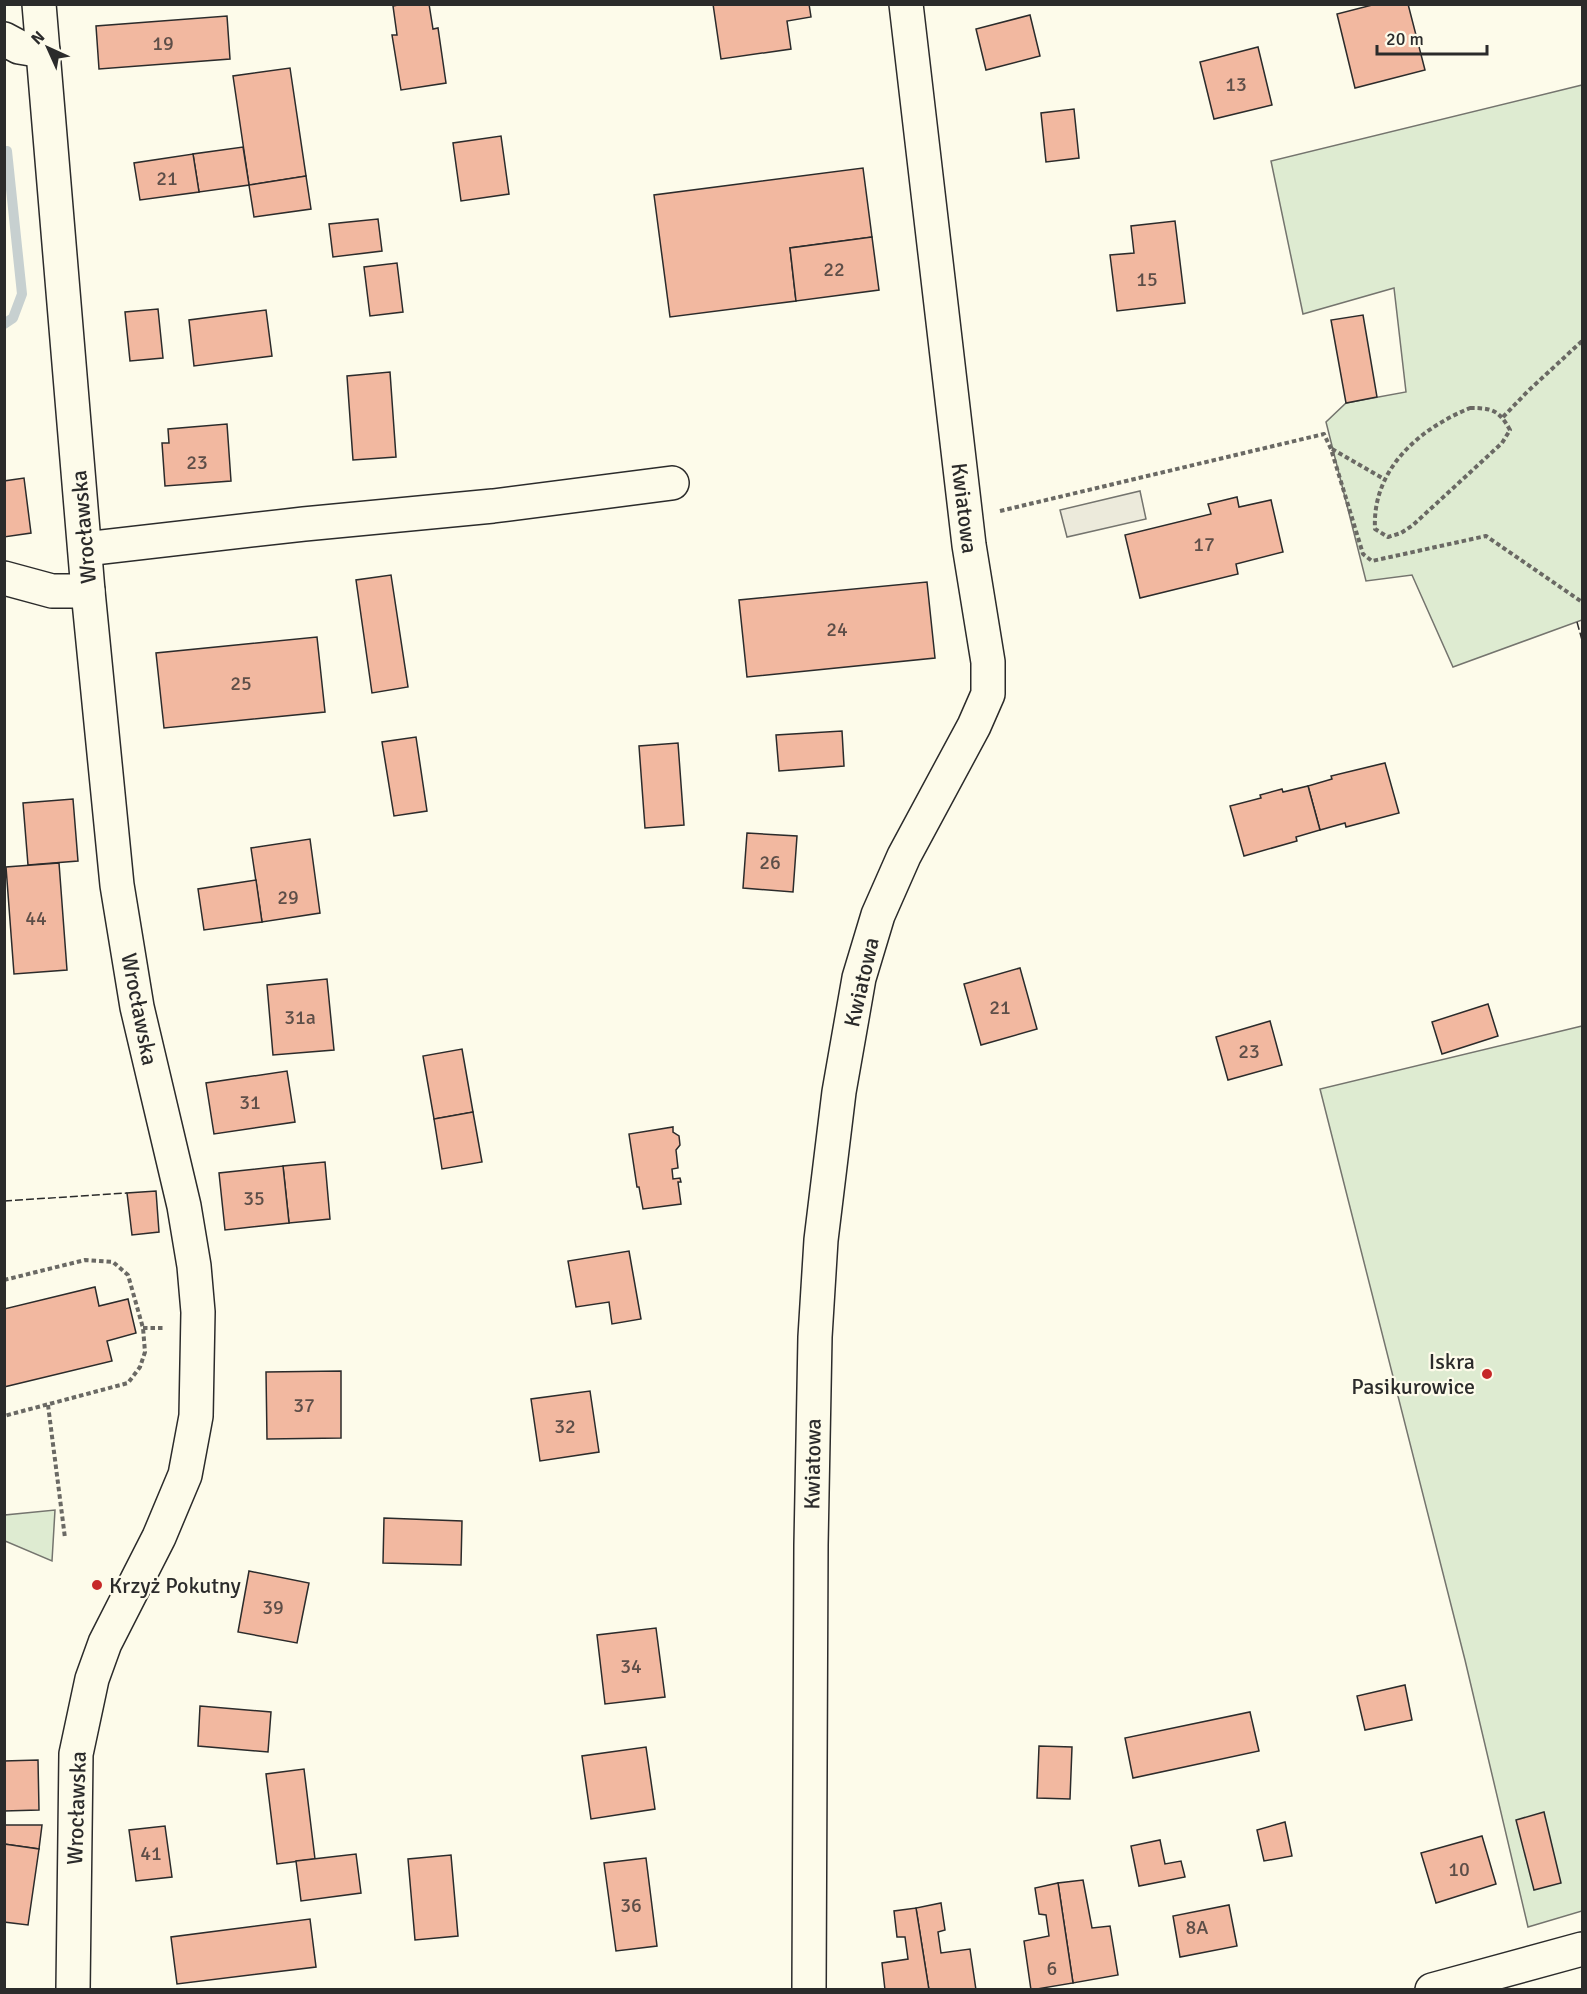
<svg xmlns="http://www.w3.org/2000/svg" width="1587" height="1994" viewBox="0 0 1587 1994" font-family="Signika,sans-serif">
	<rect width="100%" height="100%" fill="#fdfbea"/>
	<!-- green -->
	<g fill="#deebd1" stroke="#74746e" stroke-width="1.5">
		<path d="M 1582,85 L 1582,620 L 1453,667 L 1412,575 L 1366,581 L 1326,422 L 1346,403 L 1406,392 L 1394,288 L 1303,314 L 1271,161 Z"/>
		<path d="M 1582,1026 L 1582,1911 L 1528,1927 L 1465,1660 L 1320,1089 Z"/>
		<path d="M 55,1510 L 52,1561 L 5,1541 L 5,1515 Z"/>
	</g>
	<!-- parking -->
	<path fill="#eceadb" stroke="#74746e" stroke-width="1.5" d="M 1140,491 L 1146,519 L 1067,537 L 1060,510 Z"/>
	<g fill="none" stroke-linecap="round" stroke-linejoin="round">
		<!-- stream -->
		<path stroke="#c7d0d0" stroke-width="10" d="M 4,324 L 13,318 L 22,294 L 7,151"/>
	</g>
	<!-- building -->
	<g fill="#f2b8a0" stroke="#2b2b2b" stroke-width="1.5">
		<path d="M 403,4 L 429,4 L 433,29 L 438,28 L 446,83 L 401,90 L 392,35 L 397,35 L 393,6 Z"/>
		<path d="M 713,4 L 809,4 L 811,17 L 787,21 L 791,49 L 721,59 Z"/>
		<path d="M 1376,4 L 1408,4 L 1425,70 L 1355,88 L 1337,14 Z"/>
		<path d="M 1030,15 L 1040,56 L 986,70 L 976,29 Z"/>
		<path d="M 227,16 L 230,59 L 99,69 L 96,26 Z"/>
		<path d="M 1258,47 L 1272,105 L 1214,119 L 1200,62 Z"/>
		<path d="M 290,68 L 306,176 L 249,185 L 233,76 Z"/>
		<path d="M 1074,109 L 1079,158 L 1046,162 L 1041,113 Z"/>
		<path d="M 501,136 L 509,194 L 461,201 L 453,143 Z"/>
		<path d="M 243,147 L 249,185 L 199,192 L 193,154 Z"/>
		<path d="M 193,154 L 199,192 L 140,200 L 134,163 Z"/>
		<path d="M 863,168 L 872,237 L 790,248 L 796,301 L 670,317 L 654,195 Z"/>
		<path d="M 306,176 L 311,209 L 254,217 L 249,185 Z"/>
		<path d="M 378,219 L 382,251 L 333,257 L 329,224 Z"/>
		<path d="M 1175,221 L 1185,303 L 1117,311 L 1110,255 L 1134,253 L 1131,226 Z"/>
		<path d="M 872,237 L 879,290 L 796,301 L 790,248 Z"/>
		<path d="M 397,263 L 403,312 L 370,316 L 364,267 Z"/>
		<path d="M 158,309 L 163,358 L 130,361 L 125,312 Z"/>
		<path d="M 266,310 L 272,356 L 194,366 L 189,320 Z"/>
		<path d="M 1363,315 L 1377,397 L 1346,403 L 1331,320 Z"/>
		<path d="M 390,372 L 396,457 L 353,460 L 347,376 Z"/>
		<path d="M 227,424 L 231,481 L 165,486 L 162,443 L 169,443 L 168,429 Z"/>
		<path d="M 24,478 L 31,533 L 4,537 L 4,481 Z"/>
		<path d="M 1237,497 L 1239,507 L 1271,500 L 1283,552 L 1236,564 L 1238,574 L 1140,598 L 1125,535 L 1211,514 L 1208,504 Z"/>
		<path d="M 391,575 L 408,687 L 372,693 L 356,580 Z"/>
		<path d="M 927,582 L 935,658 L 747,677 L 739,600 Z"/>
		<path d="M 317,637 L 325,712 L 164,728 L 156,653 Z"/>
		<path d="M 842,731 L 844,766 L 779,771 L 776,735 Z"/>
		<path d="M 416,737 L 427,811 L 394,816 L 382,742 Z"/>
		<path d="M 678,743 L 684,825 L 645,828 L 639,746 Z"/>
		<path d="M 1385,763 L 1399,813 L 1346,827 L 1345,823 L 1320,830 L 1308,786 L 1332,779 L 1331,776 Z"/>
		<path d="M 1308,786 L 1320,830 L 1296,837 L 1297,841 L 1244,856 L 1230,806 L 1261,798 L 1260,795 L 1282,789 L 1283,792 Z"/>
		<path d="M 73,799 L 78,861 L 28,865 L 23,803 Z"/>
		<path d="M 747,833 L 797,836 L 793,892 L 743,888 Z"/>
		<path d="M 310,839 L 320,913 L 262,922 L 251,848 Z"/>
		<path d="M 59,863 L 67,970 L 14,974 L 6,867 Z"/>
		<path d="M 256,880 L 262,922 L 204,930 L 198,889 Z"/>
		<path d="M 1020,968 L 1037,1029 L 981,1045 L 964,984 Z"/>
		<path d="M 327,979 L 334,1050 L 273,1055 L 267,985 Z"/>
		<path d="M 1488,1004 L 1498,1036 L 1442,1054 L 1432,1022 Z"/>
		<path d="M 1270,1021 L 1282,1065 L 1228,1080 L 1216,1037 Z"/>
		<path d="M 462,1049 L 473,1112 L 434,1119 L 423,1056 Z"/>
		<path d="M 287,1071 L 295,1122 L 214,1134 L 206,1083 Z"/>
		<path d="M 473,1112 L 482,1162 L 442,1169 L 434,1119 Z"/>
		<path d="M 673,1127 L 673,1132 L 679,1136 L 680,1145 L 676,1150 L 678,1168 L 672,1169 L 673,1179 L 680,1178 L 681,1182 L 678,1182 L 681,1204 L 643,1209 L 639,1187 L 637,1187 L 629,1134 Z"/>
		<path d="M 325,1162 L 330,1219 L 289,1223 L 283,1166 Z"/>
		<path d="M 283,1166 L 289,1223 L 225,1230 L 219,1173 Z"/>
		<path d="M 156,1191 L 159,1232 L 132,1235 L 127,1193 Z"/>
		<path d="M 629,1251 L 641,1319 L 612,1324 L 609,1302 L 576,1307 L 568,1261 Z"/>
		<path d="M 95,1287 L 99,1306 L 128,1299 L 136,1333 L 107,1341 L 112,1361 L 4,1387 L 4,1309 Z"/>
		<path d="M 341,1371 L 341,1438 L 267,1439 L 266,1372 Z"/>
		<path d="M 590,1391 L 599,1452 L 540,1461 L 531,1399 Z"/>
		<path d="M 384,1518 L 462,1521 L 461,1565 L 383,1563 Z"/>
		<path d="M 249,1571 L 309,1583 L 297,1643 L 238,1632 Z"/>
		<path d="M 656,1628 L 665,1697 L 605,1704 L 597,1635 Z"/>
		<path d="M 1405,1685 L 1412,1720 L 1365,1730 L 1357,1696 Z"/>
		<path d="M 200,1706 L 271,1712 L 268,1752 L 198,1746 Z"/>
		<path d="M 1250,1712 L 1259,1751 L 1133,1778 L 1125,1738 Z"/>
		<path d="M 1039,1746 L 1072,1747 L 1070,1799 L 1037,1798 Z"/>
		<path d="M 646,1747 L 655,1809 L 591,1819 L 582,1756 Z"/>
		<path d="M 38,1760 L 39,1810 L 4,1811 L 4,1761 Z"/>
		<path d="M 304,1769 L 315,1859 L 277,1864 L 266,1774 Z"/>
		<path d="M 1544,1812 L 1561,1883 L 1534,1890 L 1516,1820 Z"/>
		<path d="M 1285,1822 L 1292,1856 L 1264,1861 L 1257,1830 Z"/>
		<path d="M 4,1825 L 42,1825 L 39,1849 L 4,1844 Z"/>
		<path d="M 165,1826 L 172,1877 L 136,1881 L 129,1830 Z"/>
		<path d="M 1482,1836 L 1496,1884 L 1436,1903 L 1421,1853 Z"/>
		<path d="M 1160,1840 L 1165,1864 L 1181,1861 L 1185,1877 L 1139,1886 L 1131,1846 Z"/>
		<path d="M 4,1844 L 39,1849 L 28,1925 L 4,1922 Z"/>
		<path d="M 356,1854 L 361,1893 L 301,1901 L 296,1861 Z"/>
		<path d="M 451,1855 L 458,1936 L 415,1940 L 408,1859 Z"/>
		<path d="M 646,1858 L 657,1946 L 616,1951 L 604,1863 Z"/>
		<path d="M 1083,1880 L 1092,1928 L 1110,1926 L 1118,1975 L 1073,1983 L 1058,1883 Z"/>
		<path d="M 1058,1883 L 1073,1983 L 1031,1990 L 1024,1941 L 1049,1936 L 1046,1915 L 1039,1914 L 1035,1888 Z"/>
		<path d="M 941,1903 L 945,1930 L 938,1932 L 941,1953 L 970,1949 L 976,1990 L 929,1990 L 916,1908 Z"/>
		<path d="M 1229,1905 L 1237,1946 L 1180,1957 L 1173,1916 Z"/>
		<path d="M 916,1908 L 929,1990 L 885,1990 L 882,1963 L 908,1959 L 905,1937 L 897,1937 L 894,1911 Z"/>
		<path d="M 310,1919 L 316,1967 L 177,1984 L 171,1937 Z"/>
	</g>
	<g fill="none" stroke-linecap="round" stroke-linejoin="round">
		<!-- minor casing -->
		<g stroke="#2b2b2b" stroke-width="36">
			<g id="minor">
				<path d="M 39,4 L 88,591 L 117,885 L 137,1007 L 184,1206 L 194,1266 L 198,1312 L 196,1416 L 185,1475 L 159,1537 L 105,1643 L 92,1679 L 76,1754 L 73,1990"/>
				<path d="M 4,39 L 19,47 L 43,51"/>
				<path d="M 85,549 L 304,524 L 493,506 L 672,483"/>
				<path d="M 4,578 L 52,591 L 88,591"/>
				<path d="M 809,1990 L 811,1545 L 815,1337 L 821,1240 L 839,1092 L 859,978 L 878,915 L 904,856 L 974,726 L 988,694 L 988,662 L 969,545 L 906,4"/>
				<path d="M 1432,1990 L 1582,1949"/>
			</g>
		</g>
		<!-- path -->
		<g stroke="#6a6964" stroke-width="4" stroke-dasharray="4.5 3" stroke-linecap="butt">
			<path d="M 1470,408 C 1492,408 1499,410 1510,430 L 1502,443 L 1413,525 L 1401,533 L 1388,537 L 1375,529 C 1372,469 1419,429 1470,408 Z"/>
			<path d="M 1503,417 L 1527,392 L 1582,341"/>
			<path d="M 1332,449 L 1384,479"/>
			<path d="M 1000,511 L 1324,434 L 1331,449 L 1363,554 L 1372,561 L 1486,536 L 1582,602"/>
			<path d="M 4,1280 L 85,1260 L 113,1262 L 128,1275 L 143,1328 L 145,1352 L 140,1367 L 128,1383 L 4,1416"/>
			<path d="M 143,1328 L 163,1328"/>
			<path d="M 48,1405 L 65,1538"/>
		</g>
		<!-- minor -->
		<use href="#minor" stroke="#fdfbea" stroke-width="33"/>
		<!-- fence -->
		<g stroke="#2b2b2b" stroke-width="1.5" stroke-dasharray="8 3" stroke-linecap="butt">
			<path d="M 1577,622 L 1582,640"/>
			<path d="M 4,1201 L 127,1193"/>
		</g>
	</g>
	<!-- markers -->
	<g fill="#c62828" stroke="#fdfbea" stroke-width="2">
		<circle cx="1487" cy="1374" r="6"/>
		<circle cx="97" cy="1585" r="6"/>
	</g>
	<g text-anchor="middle" stroke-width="4.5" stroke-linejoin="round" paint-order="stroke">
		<!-- number labels -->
		<g font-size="20" fill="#5d4e48">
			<text x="163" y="50">19</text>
			<text x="1236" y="91">13</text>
			<text x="167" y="185">21</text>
			<text x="834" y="276">22</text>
			<text x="1147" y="286">15</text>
			<text x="197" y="469">23</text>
			<text x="1204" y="551">17</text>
			<text x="837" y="636">24</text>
			<text x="241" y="690">25</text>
			<text x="770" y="869">26</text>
			<text x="288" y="904">29</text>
			<text x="36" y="925">44</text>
			<text x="1000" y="1014">21</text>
			<text x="300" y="1024">31a</text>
			<text x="1249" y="1058">23</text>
			<text x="250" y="1109">31</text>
			<text x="254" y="1205">35</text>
			<text x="304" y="1412">37</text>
			<text x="565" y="1433">32</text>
			<text x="273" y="1614">39</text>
			<text x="631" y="1673">34</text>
			<text x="151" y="1860">41</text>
			<text x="1459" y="1876">10</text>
			<text x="631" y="1912">36</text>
			<text x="1197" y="1934">8A</text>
			<text x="1052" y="1975">6</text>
		</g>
		<!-- street labels -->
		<g font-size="22" fill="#2b2b2b" stroke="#fdfbea">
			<text transform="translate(965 508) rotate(83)" y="8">Kwiatowa</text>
			<text transform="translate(83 527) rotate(-95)" y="8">Wrocławska</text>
			<text transform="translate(861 982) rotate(-77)" y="8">Kwiatowa</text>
			<text transform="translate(140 1009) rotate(79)" y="8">Wrocławska</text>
			<text transform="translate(812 1464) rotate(-89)" y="8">Kwiatowa</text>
			<text transform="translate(76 1808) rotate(-88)" y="8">Wrocławska</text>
		</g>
		<!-- poi labels -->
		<g font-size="22" fill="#2b2b2b" stroke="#fdfbea" text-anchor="end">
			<text x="1475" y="1369">Iskra<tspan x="1475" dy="25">Pasikurowice</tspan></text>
			<text x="109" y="1593" text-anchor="start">Krzyż Pokutny</text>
		</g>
	</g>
	<!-- border -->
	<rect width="1587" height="1994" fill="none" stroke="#2b2b2b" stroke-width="12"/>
	<!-- north arrow -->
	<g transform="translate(48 48) rotate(315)" stroke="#fdfbea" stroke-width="4.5" paint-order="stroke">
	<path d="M0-4.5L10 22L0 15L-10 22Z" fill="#2b2b2b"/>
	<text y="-9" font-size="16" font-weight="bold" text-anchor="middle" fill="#2b2b2b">N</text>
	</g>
	<!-- scale -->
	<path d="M1377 45v9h110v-9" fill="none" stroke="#2b2b2b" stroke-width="3"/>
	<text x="1386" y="45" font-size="18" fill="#2b2b2b" stroke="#fdfbea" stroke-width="4.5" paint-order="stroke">20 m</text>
</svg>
